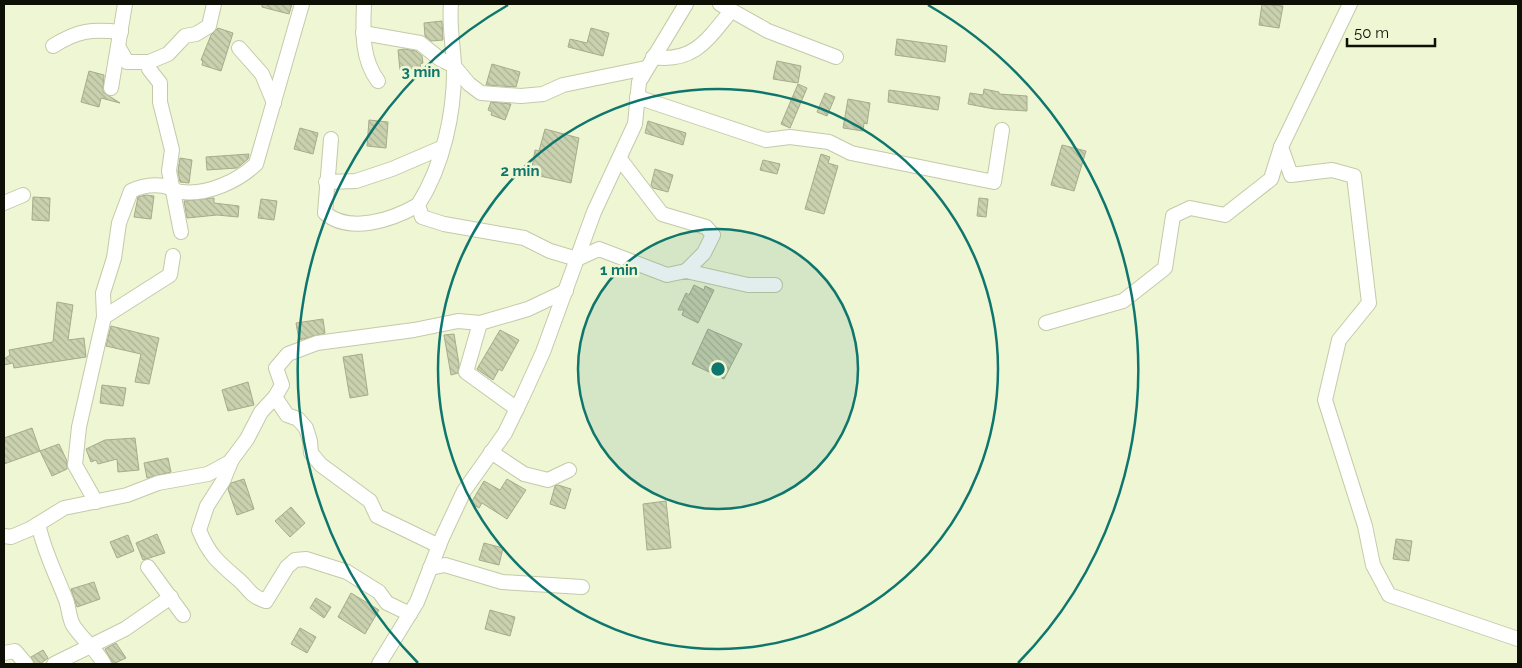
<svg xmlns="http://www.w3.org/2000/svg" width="1522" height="668" viewBox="0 0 1522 668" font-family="Raleway,sans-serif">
	<defs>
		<pattern id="building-back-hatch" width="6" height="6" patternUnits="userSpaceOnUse" patternTransform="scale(1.25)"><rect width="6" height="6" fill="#cad1af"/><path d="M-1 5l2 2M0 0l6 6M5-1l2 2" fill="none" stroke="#acb295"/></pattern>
	</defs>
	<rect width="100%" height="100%" fill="#eff6d3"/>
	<!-- building -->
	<g fill="url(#building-back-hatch)" stroke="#a6ac8b">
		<path d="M 262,4 L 292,4 L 289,14 L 262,7 Z"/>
		<path d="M 1262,4 L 1283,6 L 1279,28 L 1259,25 Z"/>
		<path d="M 442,21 L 443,40 L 431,41 L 425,36 L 424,23 Z"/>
		<path d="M 218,28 L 233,33 L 221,71 L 202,65 L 203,61 L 201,60 L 211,35 Z"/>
		<path d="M 591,28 L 609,33 L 603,56 L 568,47 L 570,39 L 587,43 Z"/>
		<path d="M 897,39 L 947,46 L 945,62 L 895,55 Z"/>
		<path d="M 404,49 L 416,51 L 422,56 L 423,63 L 420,64 L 421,68 L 400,70 L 398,50 Z"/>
		<path d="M 777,61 L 801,66 L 798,83 L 773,79 Z"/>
		<path d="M 492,64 L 520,72 L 516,87 L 486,85 Z"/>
		<path d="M 89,71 L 104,75 L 103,92 L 120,103 L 101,98 L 99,107 L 81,102 Z"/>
		<path d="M 798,84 L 807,88 L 790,128 L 781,124 Z"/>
		<path d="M 984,89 L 999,92 L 999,94 L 1027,96 L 1027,111 L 994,109 L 968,104 L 970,93 L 983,95 Z"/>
		<path d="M 889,90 L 940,97 L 938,110 L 888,102 Z"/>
		<path d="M 825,93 L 835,97 L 827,116 L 817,112 Z"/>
		<path d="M 848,99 L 870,103 L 867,124 L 864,123 L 863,131 L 843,128 Z"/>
		<path d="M 491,102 L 511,104 L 505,120 L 491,115 L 492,112 L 488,110 Z"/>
		<path d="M 369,120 L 388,122 L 386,148 L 367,146 Z"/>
		<path d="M 648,121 L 686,133 L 683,145 L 645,133 Z"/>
		<path d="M 300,128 L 318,133 L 313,154 L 294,149 Z"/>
		<path d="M 545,129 L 579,138 L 571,183 L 531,174 L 535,150 L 539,151 Z"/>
		<path d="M 1062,145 L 1086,151 L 1074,191 L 1051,185 Z"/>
		<path d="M 249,154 L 248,159 L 237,168 L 207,170 L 206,157 Z"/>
		<path d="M 821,154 L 830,157 L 828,163 L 838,166 L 824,214 L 805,209 Z"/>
		<path d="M 180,158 L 192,160 L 189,183 L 180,182 L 178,171 Z"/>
		<path d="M 763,160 L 780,164 L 777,174 L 760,170 Z"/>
		<path d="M 655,169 L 673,175 L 668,192 L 653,188 L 651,185 Z"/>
		<path d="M 146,195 L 154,196 L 151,219 L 134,217 L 138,197 Z"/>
		<path d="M 33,197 L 50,198 L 49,221 L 32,220 Z"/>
		<path d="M 212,198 L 214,198 L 214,203 L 239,206 L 238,217 L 217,215 L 187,218 L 184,201 Z"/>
		<path d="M 979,198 L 988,199 L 986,217 L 977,216 Z"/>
		<path d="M 261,199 L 277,201 L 274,220 L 258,218 Z"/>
		<path d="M 694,285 L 704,290 L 705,286 L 714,290 L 698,323 L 682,315 L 684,310 L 678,310 L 686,293 L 689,295 Z"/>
		<path d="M 57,302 L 73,305 L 68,340 L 84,338 L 86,357 L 14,368 L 13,363 L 4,365 L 4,359 L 10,355 L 9,350 L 53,342 Z"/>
		<path d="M 323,319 L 325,333 L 299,340 L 296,323 Z"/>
		<path d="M 111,326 L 159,338 L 149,384 L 135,382 L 141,354 L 106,346 Z"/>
		<path d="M 708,329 L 742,344 L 724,379 L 692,364 Z"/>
		<path d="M 500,330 L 519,340 L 502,371 L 499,369 L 493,380 L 477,369 Z"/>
		<path d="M 454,334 L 459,364 L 458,373 L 451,375 L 444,335 Z"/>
		<path d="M 362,354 L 368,395 L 350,398 L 343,357 Z"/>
		<path d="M 248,382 L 254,405 L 228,411 L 222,390 Z"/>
		<path d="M 102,385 L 126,388 L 123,406 L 100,403 Z"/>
		<path d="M 32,428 L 40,451 L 4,464 L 4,438 Z"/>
		<path d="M 135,438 L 139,470 L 118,472 L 117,459 L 98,464 L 96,460 L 91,462 L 86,449 L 105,440 Z"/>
		<path d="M 59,444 L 67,461 L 67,469 L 52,476 L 40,451 Z"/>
		<path d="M 168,458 L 171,472 L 147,478 L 144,463 Z"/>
		<path d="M 244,479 L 254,509 L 237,515 L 228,489 L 231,483 Z"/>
		<path d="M 507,479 L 526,490 L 507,519 L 482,503 L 479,508 L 471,503 L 484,481 L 500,490 Z"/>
		<path d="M 558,485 L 571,489 L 565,509 L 550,504 L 555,486 Z"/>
		<path d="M 666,501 L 671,548 L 647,550 L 643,504 Z"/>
		<path d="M 291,507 L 305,523 L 290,537 L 275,521 Z"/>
		<path d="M 157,534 L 165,553 L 143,560 L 136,543 Z"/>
		<path d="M 128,535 L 134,551 L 117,558 L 110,542 Z"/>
		<path d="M 1396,539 L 1412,541 L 1409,561 L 1393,559 Z"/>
		<path d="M 484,543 L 503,548 L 499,565 L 479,560 Z"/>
		<path d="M 94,582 L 100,599 L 77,607 L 71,589 Z"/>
		<path d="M 351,593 L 379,610 L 365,634 L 338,617 Z"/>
		<path d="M 316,598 L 331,607 L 324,618 L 310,608 Z"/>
		<path d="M 490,610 L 515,617 L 510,636 L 485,629 Z"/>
		<path d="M 300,628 L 316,637 L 307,653 L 291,644 Z"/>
		<path d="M 116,643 L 126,658 L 113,664 L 105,649 Z"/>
		<path d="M 43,650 L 48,658 L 40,664 L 35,664 L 31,657 Z"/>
	</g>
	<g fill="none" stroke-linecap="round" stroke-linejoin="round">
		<!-- minor casing -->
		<g stroke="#c4caa8" stroke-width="16">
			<g id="minor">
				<path d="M 364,4 C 363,31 361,58 378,81"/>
				<path d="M 451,4 C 449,25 453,44 454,65 C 455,112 443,166 418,205 L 422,217 L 444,224 L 524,238 L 550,251 L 577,259 L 599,249 L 667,275 L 686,271 L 748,285 L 775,285"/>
				<path d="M 720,4 L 768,31 L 836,57"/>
				<path d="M 363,33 L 420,43 L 440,59 L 454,66 L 469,84 L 481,93 L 521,96 L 543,94 L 563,85 L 646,68"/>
				<path d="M 53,46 C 78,30 92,29 121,32"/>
				<path d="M 119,48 L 127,62 L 149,62 L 168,54 L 185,36 L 196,34 L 209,26 L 214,4"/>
				<path d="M 239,48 L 262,74 L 274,103"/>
				<path d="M 653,57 C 694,63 708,39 731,11"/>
				<path d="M 149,62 L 149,69 L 160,83 L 160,102 L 172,150 L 169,171 L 181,232"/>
				<path d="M 111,88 L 125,4"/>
				<path d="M 637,97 L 766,140 L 790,137 L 829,142 L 851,153 L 994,182 L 1002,130"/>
				<path d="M 331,139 L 325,213 C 350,234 392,220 418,205"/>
				<path d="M 1281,147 L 1291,175 L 1332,170 L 1354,176 L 1369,303 L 1339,340 L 1325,400 L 1365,526 L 1373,565 L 1389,595 L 1518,639"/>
				<path d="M 620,159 L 662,214 L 706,227 L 713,235 L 704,253 L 686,271"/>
				<path d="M 326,182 L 356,181 L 392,169 L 441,148"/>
				<path d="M 4,203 L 23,195"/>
				<path d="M 104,317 L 170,275 L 173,256"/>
				<path d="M 480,323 L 466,372 L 517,409"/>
				<path d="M 1046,323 L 1123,301 L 1165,268 L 1173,216 L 1190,208 L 1225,215 L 1271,179 L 1281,147 L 1350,4"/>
				<path d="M 275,397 L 287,415 L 298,419 L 306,428 L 310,441 L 311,453 L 321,465 L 370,501 L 377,516 L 439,546"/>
				<path d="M 491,452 L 524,474 L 548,480 L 569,470"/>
				<path d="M 232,459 L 223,481 L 207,506 L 199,530 C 209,555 219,563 239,580 C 250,590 250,596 266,601 L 287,567 L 295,560 L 306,559 L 347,572 L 379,592 L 387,603 L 410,614"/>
				<path d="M 96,502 L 75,465 L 79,427 L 104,317 L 103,293 L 114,258 L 119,223 L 131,191 C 141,186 152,184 164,186 C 170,187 176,192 182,192 C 208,195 238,181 256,164 L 302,4"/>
				<path d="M 38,524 C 45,554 55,572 66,600 C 69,608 69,618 73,625 C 83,641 95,647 104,664"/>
				<path d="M 4,536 L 11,537 L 30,529 L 64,508 L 127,495 L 158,483 L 208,474 L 230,462 L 247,439 L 261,412 L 275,397 L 282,385 L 276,368 L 288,354 L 317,343 L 414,330 L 458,321 L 480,323 L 528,309 L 566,291"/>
				<path d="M 148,567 L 183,615"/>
				<path d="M 430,568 L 445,565 L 502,582 L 582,587"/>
				<path d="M 4,653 L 15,651 L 26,664"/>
				<path d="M 54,664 L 125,629 L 171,597"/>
				<path d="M 379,664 L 417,602 L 442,538 L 464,491 L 505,433 L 522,398 L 543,352 L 594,212 L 635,124 L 639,82 L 686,4"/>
			</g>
		</g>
		<!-- minor -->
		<use href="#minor" stroke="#fff" stroke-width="14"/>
	</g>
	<!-- distance rings -->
	<circle cx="718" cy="369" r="140" fill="#0f766e" fill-opacity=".12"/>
	<g fill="none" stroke="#0f766e" stroke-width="2.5">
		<circle cx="718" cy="369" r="140"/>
		<circle cx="718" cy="369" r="280"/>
		<path d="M418 663A420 420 0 0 1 508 5M928 5A420 420 0 0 1 1018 663"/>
	</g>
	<circle cx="718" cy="369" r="8" fill="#0f766e" stroke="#eff6d3" stroke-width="2.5"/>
	<g font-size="15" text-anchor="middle" font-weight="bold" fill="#0f766e" stroke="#eff6d3" stroke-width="5" stroke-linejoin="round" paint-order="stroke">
		<text x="421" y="77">3 min</text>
		<text x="520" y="176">2 min</text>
		<text x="619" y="275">1 min</text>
	</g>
	<!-- border -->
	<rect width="1522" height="668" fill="none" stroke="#0e1005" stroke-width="10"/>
	<!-- scale -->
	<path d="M1347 38v8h88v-8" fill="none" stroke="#0e1005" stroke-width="2.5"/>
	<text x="1354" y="38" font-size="15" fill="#0e1005" stroke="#eff6d3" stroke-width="4" paint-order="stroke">50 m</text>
</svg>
